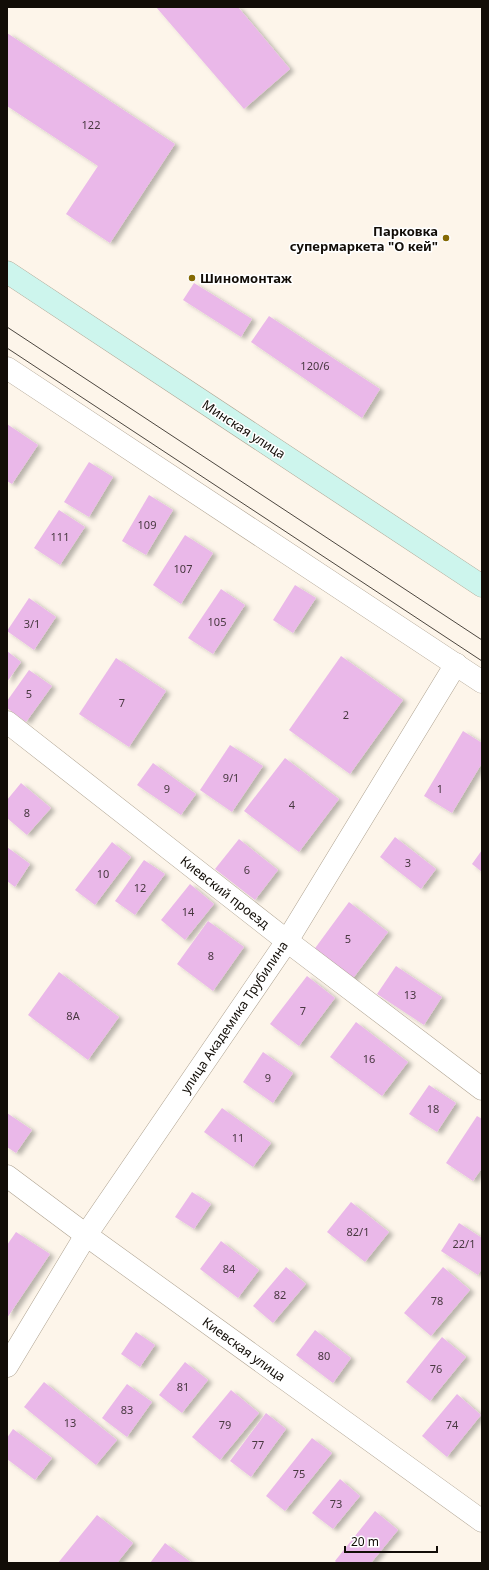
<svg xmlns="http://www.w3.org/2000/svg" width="489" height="1570" viewBox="0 0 489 1570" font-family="'Noto Sans',sans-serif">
	<defs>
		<filter id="shadow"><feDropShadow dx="4.5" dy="2.5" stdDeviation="2" flood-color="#0004"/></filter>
	</defs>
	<rect width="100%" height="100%" fill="#fdf5ea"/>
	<!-- building -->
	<g fill="#eab8e9" filter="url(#shadow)">
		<path d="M 156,7 L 238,7 L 290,69 L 244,109 Z"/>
		<path d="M 7,33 L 175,144 L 110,243 L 66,214 L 98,166 L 7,106 Z"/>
		<path d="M 194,283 L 252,319 L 241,337 L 183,300 Z"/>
		<path d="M 269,316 L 380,389 L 362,418 L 251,342 Z"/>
		<path d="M 7,424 L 38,445 L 12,484 L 7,481 Z"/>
		<path d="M 89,462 L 113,477 L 89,517 L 64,502 Z"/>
		<path d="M 149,495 L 173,510 L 146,555 L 122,541 Z"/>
		<path d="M 59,510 L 85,527 L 60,565 L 34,548 Z"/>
		<path d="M 185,535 L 213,553 L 181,604 L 153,585 Z"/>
		<path d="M 295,585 L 316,598 L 293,633 L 273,620 Z"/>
		<path d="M 221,589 L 245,605 L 213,654 L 188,638 Z"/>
		<path d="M 29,598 L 56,617 L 34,650 L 7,631 Z"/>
		<path d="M 7,651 L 21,662 L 7,682 Z"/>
		<path d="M 341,656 L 403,700 L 350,774 L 289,730 Z"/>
		<path d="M 116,658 L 166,691 L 129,747 L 79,714 Z"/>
		<path d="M 29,670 L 52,686 L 26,722 L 7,708 L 7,701 Z"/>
		<path d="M 463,731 L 482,743 L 482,763 L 452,813 L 424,796 Z"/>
		<path d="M 230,745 L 263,766 L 232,812 L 200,790 Z"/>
		<path d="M 285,758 L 339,799 L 299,852 L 244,811 Z"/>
		<path d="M 153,763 L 196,794 L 181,815 L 137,785 Z"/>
		<path d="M 21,783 L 51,808 L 27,835 L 7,818 L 7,800 Z"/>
		<path d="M 395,837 L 436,869 L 421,889 L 380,857 Z"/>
		<path d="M 239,839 L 278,870 L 255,900 L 215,869 Z"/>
		<path d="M 112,842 L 131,857 L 95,905 L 75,890 Z"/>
		<path d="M 7,847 L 30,864 L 15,887 L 7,881 Z"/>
		<path d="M 482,850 L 482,872 L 472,864 Z"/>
		<path d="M 144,860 L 165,874 L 135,915 L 115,901 Z"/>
		<path d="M 190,884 L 214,904 L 185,940 L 161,920 Z"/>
		<path d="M 349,902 L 388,932 L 351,981 L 313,951 Z"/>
		<path d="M 208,921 L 244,947 L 213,991 L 177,964 Z"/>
		<path d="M 396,966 L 442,997 L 424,1025 L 377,994 Z"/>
		<path d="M 59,972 L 119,1017 L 88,1060 L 28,1015 Z"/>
		<path d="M 307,976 L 335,998 L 299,1046 L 270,1024 Z"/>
		<path d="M 356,1022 L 408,1062 L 382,1096 L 330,1057 Z"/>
		<path d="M 263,1052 L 293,1073 L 273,1103 L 243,1082 Z"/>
		<path d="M 429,1085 L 456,1103 L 437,1132 L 409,1114 Z"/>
		<path d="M 222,1108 L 271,1143 L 253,1167 L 204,1132 Z"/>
		<path d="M 7,1113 L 32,1130 L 16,1153 L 7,1147 Z"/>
		<path d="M 477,1116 L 482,1119 L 482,1168 L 473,1181 L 446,1163 Z"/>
		<path d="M 192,1192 L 211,1204 L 194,1229 L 175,1217 Z"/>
		<path d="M 351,1202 L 389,1232 L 365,1262 L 327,1232 Z"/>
		<path d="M 459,1223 L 482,1238 L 482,1268 L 478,1275 L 441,1251 Z"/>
		<path d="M 16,1232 L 50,1254 L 7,1318 L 7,1245 Z"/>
		<path d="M 221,1241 L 259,1270 L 238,1298 L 200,1269 Z"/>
		<path d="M 286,1267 L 306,1284 L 273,1323 L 253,1306 Z"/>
		<path d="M 443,1267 L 470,1290 L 431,1336 L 404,1313 Z"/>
		<path d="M 315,1330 L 351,1358 L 333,1383 L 296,1355 Z"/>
		<path d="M 136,1332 L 155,1345 L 140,1367 L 121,1354 Z"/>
		<path d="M 442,1337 L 466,1357 L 430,1401 L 406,1382 Z"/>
		<path d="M 185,1362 L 208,1380 L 182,1413 L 159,1395 Z"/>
		<path d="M 44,1382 L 117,1440 L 96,1465 L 24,1407 Z"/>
		<path d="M 127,1384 L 152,1402 L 127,1437 L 102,1418 Z"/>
		<path d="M 231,1390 L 259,1413 L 220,1460 L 192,1437 Z"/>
		<path d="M 457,1394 L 481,1415 L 447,1457 L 422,1436 Z"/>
		<path d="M 266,1413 L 286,1429 L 251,1477 L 230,1461 Z"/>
		<path d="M 13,1429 L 52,1458 L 35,1480 L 7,1459 L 7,1438 Z"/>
		<path d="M 312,1438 L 332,1453 L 285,1511 L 266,1496 Z"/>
		<path d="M 340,1479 L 360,1496 L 333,1529 L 312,1513 Z"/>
		<path d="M 375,1511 L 398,1530 L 371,1563 L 337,1563 L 335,1561 Z"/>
		<path d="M 97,1515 L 133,1543 L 117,1563 L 58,1563 Z"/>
		<path d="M 165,1543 L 192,1563 L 150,1563 Z"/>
	</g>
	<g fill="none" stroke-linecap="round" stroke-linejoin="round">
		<!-- street casing -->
		<g stroke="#aea290" stroke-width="23">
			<g id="street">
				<path d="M 7,368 L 482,682"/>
				<path d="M 7,722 L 287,941 L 482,1089"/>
				<path d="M 7,1176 L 86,1235 L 482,1521"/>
				<path d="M 7,1366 L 86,1235 L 287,941 L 456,664"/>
			</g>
		</g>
		<!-- secondary casing -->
		<g stroke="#aea290" stroke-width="23">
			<path id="secondary" d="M 7,272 L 482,586"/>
		</g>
		<!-- street -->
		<use href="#street" stroke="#fff" stroke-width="22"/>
		<!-- secondary -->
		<use href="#secondary" stroke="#cdf5ed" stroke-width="22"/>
		<!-- tram -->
		<g stroke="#4c463f" stroke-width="1">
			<path d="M 7,327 L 482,640"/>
			<path d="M 7,348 L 482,661"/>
		</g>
	</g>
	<!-- markers -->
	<g fill="#856903" stroke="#fff" stroke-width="1.5">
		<circle cx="446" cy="238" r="4"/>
		<circle cx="192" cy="278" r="4"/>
	</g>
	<g text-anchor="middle" stroke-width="3" stroke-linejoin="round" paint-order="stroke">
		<!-- number labels -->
		<g font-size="11" fill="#483840">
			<text x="91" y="129">122</text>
			<text x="315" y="370">120/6</text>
			<text x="147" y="529">109</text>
			<text x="60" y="541">111</text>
			<text x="183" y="573">107</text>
			<text x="217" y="626">105</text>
			<text x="32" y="628">3/1</text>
			<text x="29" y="698">5</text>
			<text x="122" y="707">7</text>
			<text x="346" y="719">2</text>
			<text x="231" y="782">9/1</text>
			<text x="167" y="793">9</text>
			<text x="440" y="793">1</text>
			<text x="292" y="809">4</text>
			<text x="27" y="817">8</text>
			<text x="408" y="867">3</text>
			<text x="247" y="874">6</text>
			<text x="103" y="878">10</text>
			<text x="140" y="892">12</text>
			<text x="188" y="916">14</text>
			<text x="348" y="943">5</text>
			<text x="211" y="960">8</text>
			<text x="410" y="999">13</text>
			<text x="303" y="1015">7</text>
			<text x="73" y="1020">8А</text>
			<text x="369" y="1063">16</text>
			<text x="268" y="1082">9</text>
			<text x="433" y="1113">18</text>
			<text x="238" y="1142">11</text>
			<text x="358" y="1236">82/1</text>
			<text x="464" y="1248">22/1</text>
			<text x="229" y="1273">84</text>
			<text x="280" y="1299">82</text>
			<text x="437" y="1305">78</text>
			<text x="324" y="1360">80</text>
			<text x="436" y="1373">76</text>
			<text x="183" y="1391">81</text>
			<text x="127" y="1414">83</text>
			<text x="70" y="1427">13</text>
			<text x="225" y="1429">79</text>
			<text x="452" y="1429">74</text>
			<text x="258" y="1449">77</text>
			<text x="299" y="1478">75</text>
			<text x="336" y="1508">73</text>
		</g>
		<!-- poi labels -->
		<g font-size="13" font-weight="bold" fill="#120d07" stroke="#fff" text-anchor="end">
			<text x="438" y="236">Парковка<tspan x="438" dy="15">супермаркета "О кей"</tspan></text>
			<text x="200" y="283" text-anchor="start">Шиномонтаж</text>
		</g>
		<!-- street labels -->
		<g font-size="13" fill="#120d07" stroke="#fff">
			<text transform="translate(244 429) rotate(33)" y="5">Минская улица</text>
			<text transform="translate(225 892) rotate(38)" y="5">Киевский проезд</text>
			<text transform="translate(234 1017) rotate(-56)" y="5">улица Академика Трубилина</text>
			<text transform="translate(244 1349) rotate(36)" y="5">Киевская улица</text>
		</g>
	</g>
	<!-- border -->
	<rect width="489" height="1570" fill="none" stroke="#120d07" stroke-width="16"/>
	<!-- scale -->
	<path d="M345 1546v6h92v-6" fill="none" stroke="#120d07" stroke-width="2"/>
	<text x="351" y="1546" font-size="12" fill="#120d07" stroke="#ffffff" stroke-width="3" paint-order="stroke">20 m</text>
</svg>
